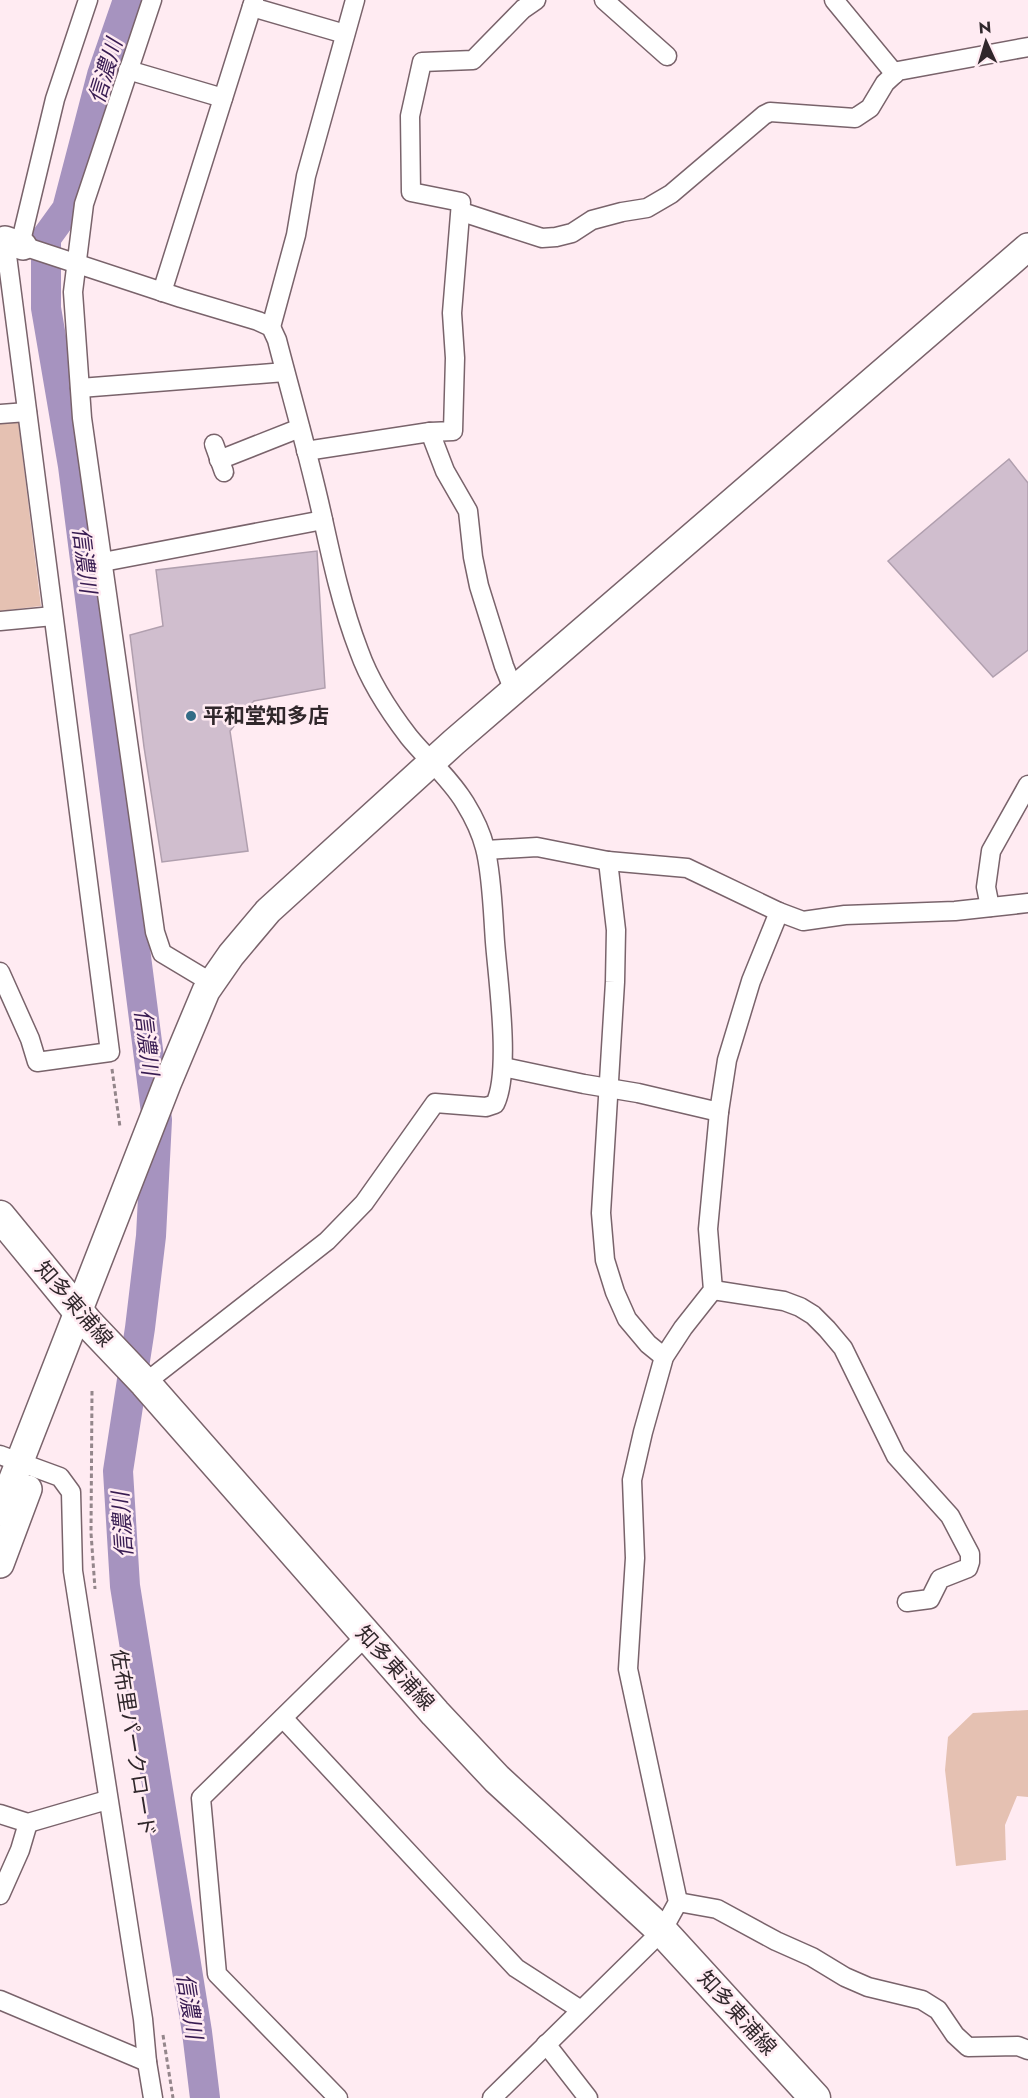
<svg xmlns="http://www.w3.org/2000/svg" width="1028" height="2098" viewBox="0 0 1028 2098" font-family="Jost,'Noto Sans JP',sans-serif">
	<rect width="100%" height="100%" fill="#ffebf2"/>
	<!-- green -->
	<g fill="#e5c1b2">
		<path d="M 18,420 L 41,606 L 0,611 L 0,422 Z"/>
		<path d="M 1028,1710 L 1028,1797 L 1017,1796 L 1005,1825 L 1006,1860 L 956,1866 L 945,1770 L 948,1737 L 973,1713 Z"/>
	</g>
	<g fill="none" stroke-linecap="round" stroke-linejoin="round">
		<!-- river -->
		<path stroke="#a693bf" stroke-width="30" d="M 128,0 L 102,75 L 67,209 L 46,238 L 46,308 L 73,466 L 157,1120 L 151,1236 L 140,1328 L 118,1471 L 125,1586 L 197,2032 L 205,2098"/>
	</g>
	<!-- building -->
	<g fill="#d0bece" stroke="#b09fae" stroke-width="1.5">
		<path d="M 1009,459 L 1028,483 L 1028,650 L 993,677 L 888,561 Z"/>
		<path d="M 317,551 L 325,688 L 254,701 L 230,731 L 248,851 L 162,862 L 144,747 L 130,635 L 163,626 L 156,570 Z"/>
	</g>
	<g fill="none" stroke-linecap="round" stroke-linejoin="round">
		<!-- street casing -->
		<g stroke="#79636b" stroke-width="21">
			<g id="street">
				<path d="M 152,0 L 84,204 L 73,292 L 82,418 L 155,932 L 162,953 L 212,983"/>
				<path d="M 604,0 L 667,56"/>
				<path d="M 834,0 L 895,74"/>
				<path d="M 252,7 L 345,34"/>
				<path d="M 128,70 L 223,98"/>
				<path d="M 462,212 L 542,238 L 556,237 L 572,233 L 592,220 L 622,212 L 647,208 L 671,194 L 764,115 L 770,112 L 855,118 L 870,108 L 885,83 L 898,71 L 1028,47"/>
				<path d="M 0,239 L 5,240 L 110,1052 L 37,1062 L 30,1039 L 0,972"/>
				<path d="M 20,245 L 55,99 L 88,0"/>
				<path d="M 23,246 L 181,298 L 258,321 L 271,327 L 277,340 C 292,398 309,456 322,515 C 332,561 342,607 359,651 C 370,682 389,711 409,737 C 427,759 450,778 465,803 C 473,816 481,832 485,848 C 492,874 493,915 495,942 C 498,981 511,1072 495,1104 L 486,1107 L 435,1103 L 364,1203 L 327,1241 L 145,1383"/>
				<path d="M 162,292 L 254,0"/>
				<path d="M 271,327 L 296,235 L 306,176 L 355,0"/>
				<path d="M 80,388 L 285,372"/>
				<path d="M 0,414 L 27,412"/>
				<path d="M 214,444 L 224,472"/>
				<path d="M 306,451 L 430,432"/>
				<path d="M 219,460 L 300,428"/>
				<path d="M 103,562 L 323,520"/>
				<path d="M 0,621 L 53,616"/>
				<path d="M 514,691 L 504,666 L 479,586 L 473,557 L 468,511 L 445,471 L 430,432 L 453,431 L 455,358 L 452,313 L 461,202 L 411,192 L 410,116 L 422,62 L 473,60 L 523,9 L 536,0"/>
				<path d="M 486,850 L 537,847 L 608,861 L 687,868 L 779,912 L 803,921 L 845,915 L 955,911 L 1028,903"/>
				<path d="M 608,861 L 616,930 L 615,982 L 601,1213 L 605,1260 L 615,1292 L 627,1319 L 648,1344 L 664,1357"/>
				<path d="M 990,907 L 986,887 L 991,851 L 1028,785"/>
				<path d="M 503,1067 L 584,1084 L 638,1093 L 719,1112"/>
				<path d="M 713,1290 L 784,1301 L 800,1307 L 813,1315 L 827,1329 L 843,1348 L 896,1456 L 950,1516 L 970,1554 L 970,1562 L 968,1568 L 940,1579 L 930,1599 L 907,1602"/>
				<path d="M 0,1455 L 60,1477 L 71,1492 L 73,1571 L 143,2019 L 147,2062 L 153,2098"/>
				<path d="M 283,1718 L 516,1968 L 581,2010"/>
				<path d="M 0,1814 L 28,1823 L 107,1800"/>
				<path d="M 0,1895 L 20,1850 L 28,1823"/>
				<path d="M 678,1902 L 717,1909 L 776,1941 L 812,1957 L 845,1977 L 868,1987 L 922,2000 L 938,2010 L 955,2035 L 968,2047 L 1018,2046 L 1028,2050"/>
				<path d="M 0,2000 L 147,2062"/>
				<path d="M 546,2044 L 588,2098"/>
				<path d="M 338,2098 L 217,1974 L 201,1798 L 366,1636"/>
				<path d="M 492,2098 L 662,1931 L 678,1902 L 628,1669 L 635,1558 L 632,1480 L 643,1432 L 664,1357 L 683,1328 L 713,1290 L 708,1229 L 719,1112 L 727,1060 L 751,981 L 779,912"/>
			</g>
		</g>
		<!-- secondary casing -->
		<g stroke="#79636b" stroke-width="30">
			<g id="secondary">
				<path d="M 5,240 L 23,246"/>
				<path d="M 0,1512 L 167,1084 L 206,991 L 231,955 L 268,911 L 454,742 L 1028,247"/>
				<path d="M 0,1564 L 28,1489"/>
			</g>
		</g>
		<!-- primary casing -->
		<g stroke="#79636b" stroke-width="33">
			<path id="primary" d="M 0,1216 L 87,1322 L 145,1383 L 435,1713 L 497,1779 L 662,1931 L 815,2098"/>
		</g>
		<!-- path -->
		<g stroke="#94868b" stroke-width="3" stroke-dasharray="4.5 3" stroke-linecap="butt">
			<path d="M 112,1069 L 120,1127"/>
			<path d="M 92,1391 L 91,1533 L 95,1589"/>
			<path d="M 163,2035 L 173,2098"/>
		</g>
		<!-- street -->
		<use href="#street" stroke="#fff" stroke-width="18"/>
		<!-- secondary -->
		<use href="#secondary" stroke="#fff" stroke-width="27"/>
		<!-- primary -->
		<use href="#primary" stroke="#fff" stroke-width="30"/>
	</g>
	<!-- markers -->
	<circle fill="#346c86" stroke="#ffebf2" stroke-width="2" cx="191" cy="716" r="6"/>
	<g text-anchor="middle" stroke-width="5" stroke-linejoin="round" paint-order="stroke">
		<!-- poi labels -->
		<g font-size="21" font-weight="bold" fill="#30272b" stroke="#ffebf2" text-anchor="start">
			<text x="203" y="723">平和堂知多店</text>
		</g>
		<!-- street labels -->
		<g font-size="21" fill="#30272b" stroke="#ffebf2">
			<text transform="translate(74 1304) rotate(49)" y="7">知多東浦線</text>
			<text transform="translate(395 1668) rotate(48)" y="7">知多東浦線</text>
			<text transform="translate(133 1743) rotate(81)" y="7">佐布里パークロード</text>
			<text transform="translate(737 2013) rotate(48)" y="7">知多東浦線</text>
		</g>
		<!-- water labels -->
		<g font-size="22" font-style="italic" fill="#381c52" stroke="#ffebf2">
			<text transform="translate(105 71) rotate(-73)" y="8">信濃川</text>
			<text transform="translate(85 560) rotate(83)" y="8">信濃川</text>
			<text transform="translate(147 1042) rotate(83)" y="8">信濃川</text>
			<text transform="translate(122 1525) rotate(-94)" y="8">信濃川</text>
			<text transform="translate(190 2006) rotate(81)" y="8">信濃川</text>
		</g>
	</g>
	<!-- north arrow -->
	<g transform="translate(986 42) rotate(356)" stroke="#ffebf2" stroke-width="4.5" paint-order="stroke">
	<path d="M0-4.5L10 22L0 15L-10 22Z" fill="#30272b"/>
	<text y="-9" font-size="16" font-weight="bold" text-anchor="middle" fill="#30272b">N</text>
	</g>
</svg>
